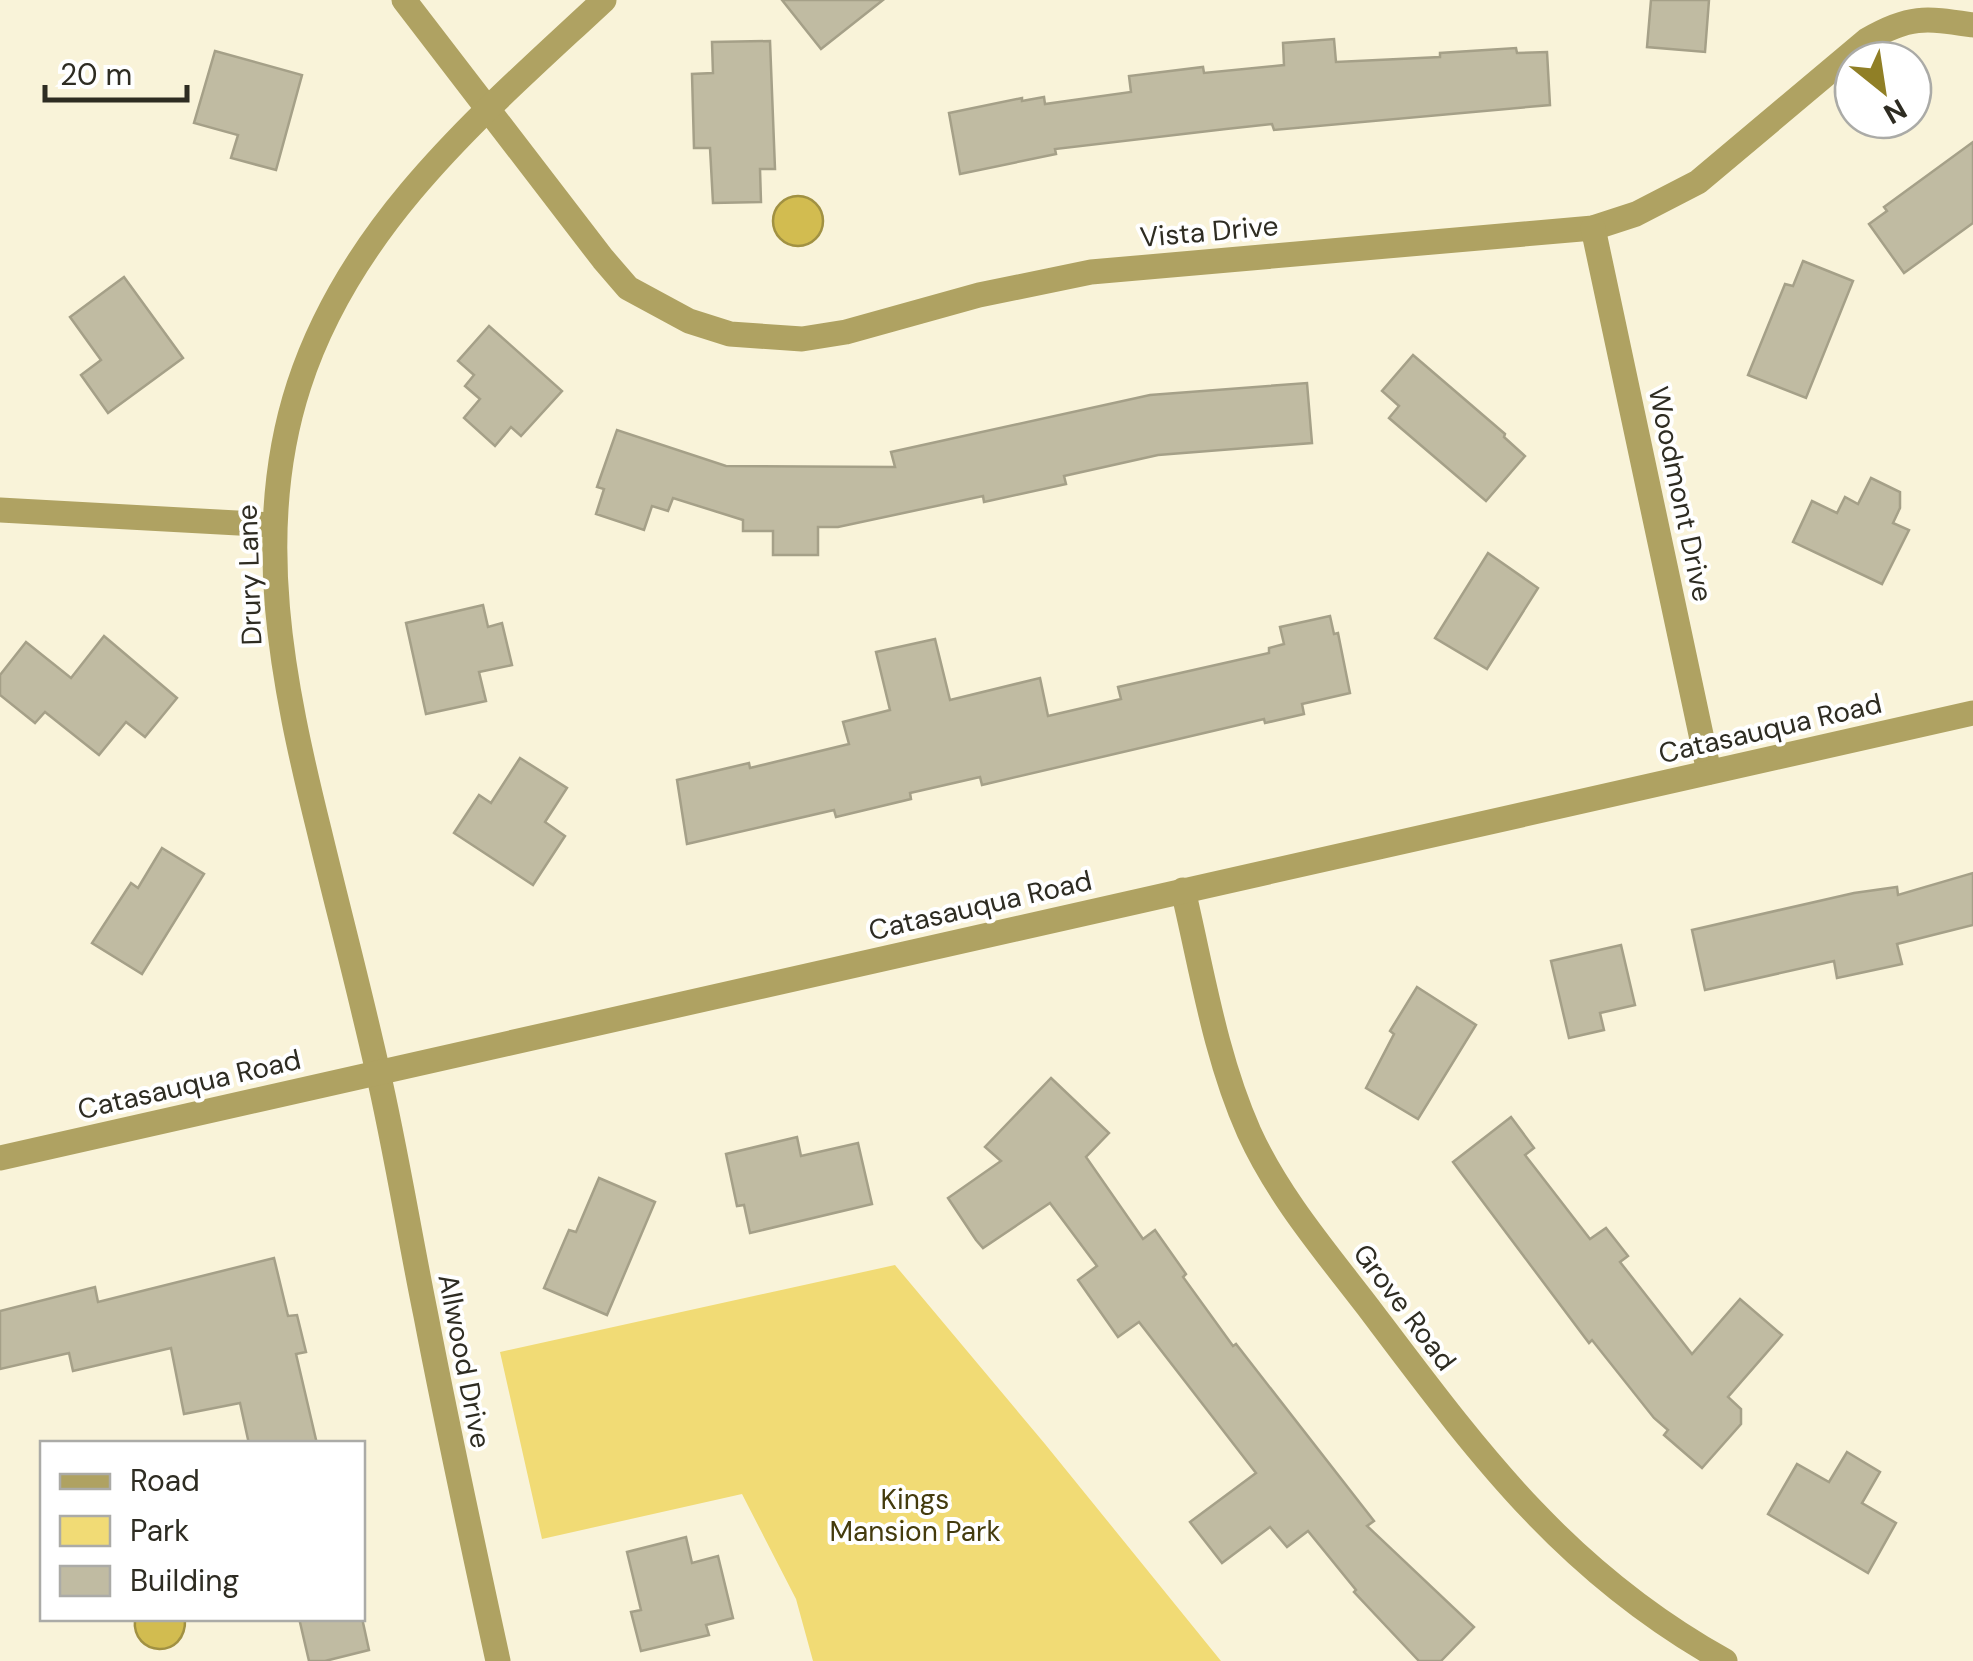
<svg xmlns="http://www.w3.org/2000/svg" width="1973" height="1661" viewBox="0 0 1973 1661" font-family="'DM Sans',sans-serif">
	<rect width="100%" height="100%" fill="#f9f3d9"/>
	<!-- green -->
	<path fill="#f1db75" d="M 895,1265 L 1045,1444 L 1221,1661 L 813,1661 L 796,1599 L 742,1494 L 542,1539 L 500,1352 Z"/>
	<!-- water -->
	<g fill="#d2bc50" stroke="#a19142" stroke-width="2.5">
		<circle cx="798" cy="221" r="25"/>
		<path d="M 135,1619 L 185,1619 C 187,1660 131,1658 135,1619 Z"/>
	</g>
	<!-- building -->
	<g fill="#c0bba2" stroke="#a5a088" stroke-width="2.5">
		<path d="M 782,0 L 883,0 L 821,49 Z"/>
		<path d="M 1651,0 L 1709,0 L 1705,52 L 1647,47 Z"/>
		<path d="M 1334,39 L 1336,62 L 1440,57 L 1440,53 L 1516,48 L 1517,53 L 1547,52 L 1550,105 L 1274,130 L 1272,124 L 1226,129 L 1055,149 L 1056,154 L 960,174 L 949,113 L 1022,98 L 1022,101 L 1044,97 L 1045,104 L 1131,92 L 1129,76 L 1203,67 L 1204,73 L 1284,65 L 1283,43 Z"/>
		<path d="M 770,41 L 775,169 L 760,169 L 761,202 L 713,203 L 710,148 L 694,148 L 692,74 L 713,73 L 712,42 Z"/>
		<path d="M 215,51 L 302,75 L 276,170 L 231,158 L 238,135 L 194,123 Z"/>
		<path d="M 1973,142 L 1973,223 L 1904,273 L 1869,224 L 1887,211 L 1884,207 Z"/>
		<path d="M 1803,261 L 1853,281 L 1806,398 L 1748,375 L 1785,284 L 1793,286 Z"/>
		<path d="M 124,277 L 183,358 L 108,413 L 81,375 L 101,360 L 70,317 Z"/>
		<path d="M 489,326 L 562,391 L 521,436 L 511,427 L 495,446 L 464,418 L 480,399 L 465,386 L 474,375 L 458,361 Z"/>
		<path d="M 1413,355 L 1505,434 L 1504,437 L 1525,456 L 1486,501 L 1389,418 L 1399,406 L 1382,391 Z"/>
		<path d="M 1307,383 L 1312,443 L 1158,455 L 1064,476 L 1066,484 L 984,502 L 983,496 L 838,527 L 818,527 L 818,555 L 773,555 L 773,531 L 743,531 L 743,520 L 673,498 L 668,511 L 652,506 L 644,530 L 596,514 L 604,489 L 597,487 L 617,430 L 726,466 L 895,467 L 891,452 L 1150,395 Z"/>
		<path d="M 1871,478 L 1900,492 L 1900,508 L 1893,523 L 1909,530 L 1882,584 L 1793,542 L 1812,501 L 1837,513 L 1845,497 L 1858,504 Z"/>
		<path d="M 1488,553 L 1538,588 L 1487,669 L 1435,638 Z"/>
		<path d="M 483,605 L 488,627 L 502,623 L 512,665 L 479,672 L 486,701 L 426,714 L 406,623 Z"/>
		<path d="M 1330,616 L 1334,634 L 1338,633 L 1350,693 L 1302,704 L 1304,714 L 1265,723 L 1264,719 L 982,785 L 980,777 L 910,793 L 911,799 L 836,817 L 834,810 L 687,844 L 677,780 L 749,763 L 750,768 L 849,744 L 843,722 L 890,710 L 876,652 L 935,639 L 950,700 L 1040,678 L 1048,716 L 1121,699 L 1118,687 L 1269,653 L 1269,648 L 1284,644 L 1280,627 Z"/>
		<path d="M 104,636 L 177,698 L 145,737 L 126,722 L 99,755 L 45,712 L 35,723 L 0,695 L 0,675 L 26,642 L 71,678 Z"/>
		<path d="M 520,758 L 567,788 L 545,822 L 565,836 L 533,885 L 454,833 L 479,795 L 491,803 Z"/>
		<path d="M 162,848 L 204,874 L 142,974 L 92,943 L 131,883 L 138,888 Z"/>
		<path d="M 1973,873 L 1973,925 L 1897,944 L 1902,964 L 1837,978 L 1834,961 L 1705,990 L 1692,930 L 1854,893 L 1897,887 L 1898,895 Z"/>
		<path d="M 1621,945 L 1635,1005 L 1600,1013 L 1604,1030 L 1569,1038 L 1551,961 Z"/>
		<path d="M 1417,987 L 1476,1025 L 1418,1119 L 1366,1088 L 1394,1034 L 1390,1031 Z"/>
		<path d="M 1051,1078 L 1109,1133 L 1086,1157 L 1143,1239 L 1155,1230 L 1186,1274 L 1183,1277 L 1233,1346 L 1236,1344 L 1374,1521 L 1367,1526 L 1474,1627 L 1441,1661 L 1419,1661 L 1354,1592 L 1356,1590 L 1308,1531 L 1287,1547 L 1270,1527 L 1222,1563 L 1190,1522 L 1256,1473 L 1139,1322 L 1118,1337 L 1078,1280 L 1097,1266 L 1050,1203 L 983,1248 L 976,1240 L 948,1198 L 1001,1161 L 985,1147 Z"/>
		<path d="M 1511,1117 L 1534,1148 L 1525,1155 L 1590,1239 L 1606,1228 L 1628,1256 L 1620,1262 L 1692,1354 L 1740,1299 L 1782,1335 L 1728,1397 L 1741,1409 L 1741,1424 L 1702,1468 L 1664,1435 L 1668,1430 L 1654,1418 L 1592,1340 L 1589,1343 L 1453,1162 Z"/>
		<path d="M 797,1137 L 801,1156 L 858,1143 L 872,1204 L 750,1233 L 744,1205 L 737,1206 L 726,1154 Z"/>
		<path d="M 599,1178 L 655,1202 L 607,1315 L 544,1288 L 569,1230 L 576,1232 Z"/>
		<path d="M 274,1258 L 288,1316 L 297,1315 L 306,1352 L 296,1354 L 317,1444 L 249,1444 L 240,1403 L 184,1414 L 171,1348 L 73,1371 L 69,1353 L 0,1369 L 0,1311 L 95,1287 L 98,1302 Z"/>
		<path d="M 1847,1452 L 1880,1472 L 1862,1503 L 1896,1523 L 1868,1573 L 1768,1514 L 1797,1464 L 1829,1482 Z"/>
		<path d="M 686,1537 L 692,1563 L 718,1556 L 733,1618 L 706,1625 L 709,1635 L 641,1651 L 631,1612 L 641,1610 L 627,1552 Z"/>
		<path d="M 299,1618 L 362,1618 L 369,1650 L 325,1661 L 309,1661 Z"/>
	</g>
	<g fill="none" stroke-linecap="round" stroke-linejoin="round">
		<!-- minor -->
		<g stroke="#afa262" stroke-width="25">
			<path d="M 404,0 L 603,259 L 628,288 L 689,321 L 730,334 L 802,339 L 846,332 L 979,295 L 1091,272 L 1593,228 L 1636,214 L 1698,182 L 1867,40 C 1910,15 1926,18 1973,25"/>
			<path d="M 1593,228 L 1709,772"/>
			<path d="M 0,510 L 273,525"/>
			<path d="M 1183,890 C 1202,970 1215,1056 1249,1132 C 1278,1196 1325,1251 1368,1307 C 1476,1450 1563,1571 1725,1661"/>
			<path d="M 498,1661 C 473,1546 448,1431 426,1316 C 409,1233 396,1150 377,1068 C 359,988 338,909 319,830 C 283,685 251,532 299,385 C 352,222 483,113 604,0"/>
		</g>
		<!-- tertiary -->
		<path stroke="#afa262" stroke-width="25" d="M 0,1158 L 1973,713"/>
	</g>
	<g text-anchor="middle" stroke-width="8" stroke-linejoin="round" paint-order="stroke">
		<!-- street labels -->
		<g font-size="28" fill="#2e2c22" stroke="#fff">
			<text transform="translate(1209 231) rotate(-5)" y="10">Vista Drive</text>
			<text transform="translate(1681 494) rotate(78)" y="10">Woodmont Drive</text>
			<text transform="translate(249 575) rotate(-92)" y="10">Drury Lane</text>
			<text transform="translate(1770 728) rotate(-13)" y="10">Catasauqua Road</text>
			<text transform="translate(980 905) rotate(-13)" y="10">Catasauqua Road</text>
			<text transform="translate(189 1084) rotate(-13)" y="10">Catasauqua Road</text>
			<text transform="translate(1405 1307) rotate(53)" y="10">Grove Road</text>
			<text transform="translate(465 1361) rotate(79)" y="10">Allwood Drive</text>
		</g>
		<!-- park labels -->
		<g font-size="28" fill="#443b0d" stroke="#fff">
			<text x="915" y="1509">Kings<tspan x="915" dy="32">Mansion Park</tspan></text>
		</g>
	</g>
	<!-- legend -->
	<rect x="40" y="1441" width="325" height="180" fill="#ffffff" stroke="#ababa7" stroke-width="2.5"/>
	<rect x="60" y="1474" width="50" height="15" fill="#afa262" stroke="#ababa7" stroke-width="2.5"/>
	<text x="130" y="1491" font-size="30" fill="#2e2c22">Road</text>
	<rect x="60" y="1516" width="50" height="30" fill="#f1db75" stroke="#ababa7" stroke-width="2.5"/>
	<text x="130" y="1541" font-size="30" fill="#2e2c22">Park</text>
	<rect x="60" y="1566" width="50" height="30" fill="#c0bba2" stroke="#ababa7" stroke-width="2.5"/>
	<text x="130" y="1591" font-size="30" fill="#2e2c22">Building</text>
	<!-- north arrow -->
	<g transform="translate(1883 90) rotate(150)"><circle r="48" fill="#ffffff" stroke="#ababa7" stroke-width="2.5"/>
	<path d="M0-8L18 38L0 25L-18 38Z" fill="#907f26"/>
	<text y="-15" font-size="28" font-weight="bold" text-anchor="middle" fill="#2e2c22">N</text>
	</g>
	<!-- scale -->
	<path d="M45 85v15h142v-15" fill="none" stroke="#2e2c22" stroke-width="5"/>
	<text x="60" y="85" font-size="30" fill="#2e2c22" stroke="#ffffff" stroke-width="8" paint-order="stroke">20 m</text>
</svg>
